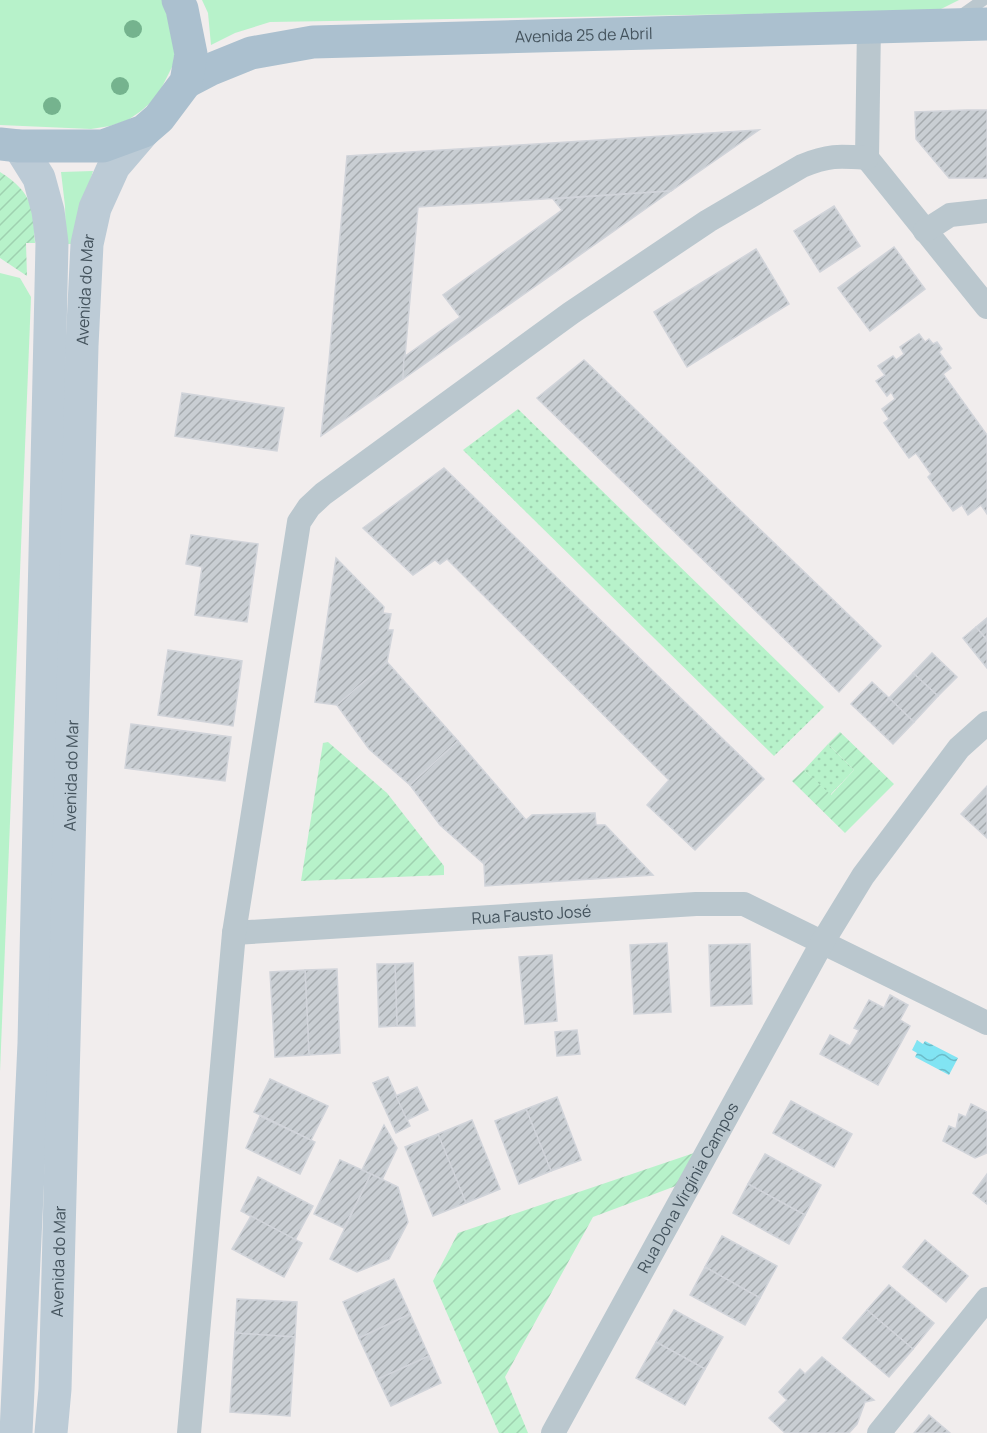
<svg xmlns="http://www.w3.org/2000/svg" width="987" height="1433" viewBox="0 0 987 1433" font-family="Manrope,sans-serif">
	<defs>
		<pattern id="park-dots" width="8" height="8" patternUnits="userSpaceOnUse" patternTransform="scale(1.5)"><rect width="8" height="8" fill="#b7f2ca"/><path d="M2 2h.1M6 6h.1" fill="none" stroke="#9fd1b0" stroke-width="1.8" stroke-linecap="round"/></pattern>
		<pattern id="garden-furrows" width="10" height="10" patternUnits="userSpaceOnUse" patternTransform="scale(1.5)"><rect width="10" height="10" fill="#b7f2ca"/><path d="M-1 1l2-2M0 10L10 0M9 11l2-2" fill="none" stroke="#9fd1b0"/></pattern>
		<pattern id="water-waves" width="16" height="10" patternUnits="userSpaceOnUse" patternTransform="scale(1.5)"><rect width="16" height="10" fill="#81e4f3"/><path d="M0 5q4-4 8 0t8 0" fill="none" stroke="#6bbbc8"/></pattern>
		<pattern id="building-hatch" width="6" height="6" patternUnits="userSpaceOnUse" patternTransform="scale(1.5)"><rect width="6" height="6" fill="#c9ced3"/><path d="M-1 1l2-2M0 6l6-6M5 7l2-2" fill="none" stroke="#a5aaae"/></pattern>
	</defs>
	<rect width="100%" height="100%" fill="#f1eded"/>
	<!-- grass -->
	<g fill="#b7f2ca">
		<path d="M 0,0 L 163,0 L 175,46 L 173,65 L 157,97 L 141,111 L 128,120 L 110,126 L 91,129 L 0,125 Z"/>
		<path d="M 202,0 L 959,0 L 937,11 L 270,22 L 235,33 L 211,45 L 208,13 Z"/>
		<path d="M 93,171 L 72,244 L 66,244 L 65,206 L 61,172 Z"/>
		<path d="M 0,273 L 20,278 L 31,297 L 0,1072 Z"/>
	</g>
	<!-- park -->
	<g fill="url(#park-dots)">
		<path d="M 518,409 L 824,707 L 774,756 L 463,450 Z"/>
		<path d="M 828,744 L 854,770 L 830,795 L 804,770 Z"/>
	</g>
	<!-- garden -->
	<g fill="url(#garden-furrows)">
		<path d="M 0,172 C 33,193 33,207 35,243 L 26,243 L 27,276 L 0,258 Z"/>
		<path d="M 840,732 L 894,784 L 845,833 L 792,781 L 804,770 L 831,795 L 854,770 L 828,744 Z"/>
		<path d="M 328,742 L 387,793 L 444,866 L 444,875 L 301,881 L 323,743 Z"/>
		<path d="M 697,1152 L 681,1184 L 593,1217 L 505,1377 L 528,1433 L 499,1433 L 433,1281 L 458,1233 Z"/>
	</g>
	<!-- water -->
	<path fill="url(#water-waves)" d="M 917,1040 L 923,1044 L 925,1041 L 958,1058 L 949,1075 L 915,1057 L 917,1053 L 912,1050 Z"/>
	<!-- building -->
	<g fill="url(#building-hatch)" stroke="#d1d4da" stroke-width="1.5">
		<path d="M 967,110 L 987,110 L 987,178 L 949,178 L 916,139 L 915,112 Z"/>
		<path d="M 759,130 L 671,191 L 418,207 L 403,379 L 321,436 L 329,361 L 347,156 Z"/>
		<path d="M 671,191 L 403,379 L 404,357 L 460,317 L 443,295 L 562,210 L 553,199 Z"/>
		<path d="M 834,206 L 860,246 L 820,272 L 794,231 Z"/>
		<path d="M 894,247 L 925,289 L 870,331 L 838,288 Z"/>
		<path d="M 756,249 L 789,304 L 687,367 L 654,312 Z"/>
		<path d="M 919,334 L 925,342 L 929,339 L 933,344 L 937,342 L 942,349 L 939,352 L 951,368 L 943,374 L 987,435 L 987,514 L 981,505 L 968,515 L 962,505 L 953,511 L 928,477 L 931,474 L 916,453 L 909,458 L 884,423 L 889,419 L 882,409 L 895,399 L 891,392 L 887,396 L 876,381 L 885,375 L 878,366 L 893,356 L 896,360 L 904,354 L 900,347 Z"/>
		<path d="M 584,360 L 881,646 L 839,692 L 537,398 Z"/>
		<path d="M 182,393 L 284,408 L 277,451 L 175,436 Z"/>
		<path d="M 444,468 L 764,779 L 695,850 L 647,805 L 669,780 L 447,559 L 440,564 L 435,560 L 413,575 L 363,528 Z"/>
		<path d="M 191,535 L 258,544 L 247,622 L 195,615 L 202,567 L 186,564 Z"/>
		<path d="M 336,558 L 384,607 L 383,613 L 391,614 L 388,630 L 393,630 L 387,662 L 337,705 L 315,702 Z"/>
		<path d="M 987,618 L 987,640 L 976,627 Z"/>
		<path d="M 976,627 L 987,640 L 987,668 L 963,638 Z"/>
		<path d="M 168,650 L 242,661 L 233,726 L 158,715 Z"/>
		<path d="M 932,653 L 957,677 L 938,696 L 913,673 Z"/>
		<path d="M 387,662 L 458,741 L 410,785 L 369,749 L 337,705 Z"/>
		<path d="M 913,673 L 938,696 L 914,722 L 889,698 Z"/>
		<path d="M 872,682 L 889,698 L 868,720 L 851,704 Z"/>
		<path d="M 889,698 L 914,722 L 893,744 L 868,720 Z"/>
		<path d="M 131,724 L 231,737 L 225,781 L 125,768 Z"/>
		<path d="M 458,741 L 526,820 L 484,864 L 440,825 L 410,785 Z"/>
		<path d="M 987,786 L 987,838 L 961,814 Z"/>
		<path d="M 595,813 L 596,825 L 605,825 L 653,875 L 485,886 L 484,864 L 526,820 L 532,815 Z"/>
		<path d="M 667,943 L 671,1012 L 634,1014 L 630,945 Z"/>
		<path d="M 750,944 L 752,1004 L 711,1006 L 709,945 Z"/>
		<path d="M 552,955 L 557,1021 L 525,1024 L 519,957 Z"/>
		<path d="M 413,963 L 415,1026 L 397,1026 L 395,964 Z"/>
		<path d="M 377,964 L 395,964 L 397,1026 L 379,1027 Z"/>
		<path d="M 337,969 L 340,1053 L 309,1055 L 305,970 Z"/>
		<path d="M 305,970 L 309,1055 L 275,1057 L 270,972 Z"/>
		<path d="M 890,995 L 908,1005 L 900,1020 L 910,1026 L 878,1085 L 820,1054 L 830,1035 L 850,1046 L 859,1030 L 854,1028 L 869,1000 L 884,1008 Z"/>
		<path d="M 577,1030 L 580,1054 L 557,1056 L 555,1032 Z"/>
		<path d="M 388,1077 L 410,1126 L 396,1133 L 373,1083 Z"/>
		<path d="M 270,1079 L 328,1106 L 311,1140 L 254,1112 Z"/>
		<path d="M 417,1087 L 428,1110 L 407,1120 L 396,1096 Z"/>
		<path d="M 557,1097 L 581,1160 L 551,1171 L 526,1109 Z"/>
		<path d="M 791,1101 L 852,1134 L 834,1167 L 773,1133 Z"/>
		<path d="M 971,1104 L 987,1112 L 987,1153 L 975,1158 L 943,1141 L 949,1126 L 956,1129 L 959,1114 L 966,1117 Z"/>
		<path d="M 526,1109 L 551,1171 L 519,1184 L 495,1121 Z"/>
		<path d="M 260,1116 L 315,1142 L 300,1174 L 246,1148 Z"/>
		<path d="M 472,1120 L 500,1189 L 466,1203 L 438,1134 Z"/>
		<path d="M 384,1125 L 397,1148 L 382,1180 L 362,1170 Z"/>
		<path d="M 438,1134 L 466,1203 L 433,1216 L 405,1147 Z"/>
		<path d="M 765,1154 L 821,1185 L 805,1215 L 748,1184 Z"/>
		<path d="M 340,1160 L 371,1174 L 344,1228 L 314,1214 Z"/>
		<path d="M 371,1174 L 398,1187 L 408,1222 L 389,1259 L 357,1272 L 330,1259 Z"/>
		<path d="M 987,1174 L 987,1204 L 973,1193 Z"/>
		<path d="M 258,1177 L 313,1206 L 295,1240 L 241,1211 Z"/>
		<path d="M 748,1184 L 805,1215 L 789,1244 L 733,1213 Z"/>
		<path d="M 251,1216 L 302,1243 L 284,1277 L 232,1249 Z"/>
		<path d="M 722,1236 L 777,1266 L 760,1298 L 705,1267 Z"/>
		<path d="M 925,1240 L 968,1276 L 946,1302 L 903,1267 Z"/>
		<path d="M 705,1267 L 760,1298 L 745,1325 L 690,1295 Z"/>
		<path d="M 394,1279 L 410,1314 L 359,1338 L 343,1302 Z"/>
		<path d="M 889,1285 L 934,1323 L 913,1349 L 867,1310 Z"/>
		<path d="M 237,1299 L 297,1302 L 295,1337 L 235,1333 Z"/>
		<path d="M 674,1310 L 723,1337 L 705,1369 L 656,1342 Z"/>
		<path d="M 867,1310 L 913,1349 L 889,1377 L 843,1338 Z"/>
		<path d="M 410,1314 L 429,1356 L 378,1379 L 359,1338 Z"/>
		<path d="M 235,1333 L 295,1337 L 290,1416 L 230,1412 Z"/>
		<path d="M 656,1342 L 705,1369 L 685,1405 L 636,1378 Z"/>
		<path d="M 429,1356 L 441,1383 L 391,1406 L 378,1379 Z"/>
		<path d="M 822,1357 L 874,1400 L 865,1402 L 857,1424 L 849,1433 L 785,1433 L 769,1418 L 787,1400 L 779,1392 L 800,1369 L 805,1374 Z"/>
		<path d="M 929,1415 L 950,1433 L 914,1433 Z"/>
	</g>
	<g fill="none" stroke-linecap="round" stroke-linejoin="round">
		<!-- service -->
		<path stroke="#bac7ce" stroke-width="12" d="M 959,17 L 983,0"/>
		<!-- minor -->
		<g stroke="#bac7ce" stroke-width="24">
			<path d="M 869,26 L 867,158 L 987,307"/>
			<path d="M 925,231 L 950,215 L 987,211"/>
			<path id="s1" d="M 234,933 L 696,904 L 744,904 L 987,1023"/>
			<path d="M 189,1433 L 234,933 L 299,522 L 309,507 L 323,494 L 571,313 L 708,221 L 802,166 C 829,155 839,156 867,158"/>
			<path id="s2" d="M 553,1433 L 822,943 L 863,876 L 959,748 L 987,723"/>
			<path d="M 879,1433 L 987,1299"/>
		</g>
		<!-- secondary -->
		<g stroke="#bccbd6" stroke-width="33">
			<path d="M 16,1433 L 34,1043 L 52,243 L 48,211 L 39,178 L 19,146"/>
			<path id="s3" d="M 51,1433 L 55,1389 L 82,346 L 87,244 L 95,208 L 114,166 L 144,131"/>
		</g>
		<!-- primary -->
		<g stroke="#abc0cf" stroke-width="33">
			<path id="s4" d="M 186,82 L 209,70 L 251,53 L 313,42 L 987,24"/>
			<path d="M 0,144 L 19,146 L 103,146 L 144,131 L 159,118 L 186,82 L 191,54 L 182,9 L 178,0"/>
		</g>
	</g>
	<!-- trees -->
	<g fill="#75b38e">
		<circle cx="133" cy="29" r="9"/>
		<circle cx="120" cy="86" r="9"/>
		<circle cx="52" cy="106" r="9"/>
	</g>
	<g text-anchor="middle" stroke-width="6" stroke-linejoin="round" paint-order="stroke">
		<!-- street labels -->
		<g font-size="16" fill="#44535d" stroke="#fff">
			<text dy="6" stroke="none"><textPath href="#s4" startOffset="405">Avenida 25 de Abril</textPath></text>
			<text dy="6" stroke="none"><textPath href="#s3" startOffset="1144">Avenida do Mar</textPath></text>
			<text dy="6" stroke="none"><textPath href="#s3" startOffset="658">Avenida do Mar</textPath></text>
			<text dy="6" stroke="none"><textPath href="#s1" startOffset="298">Rua Fausto José</textPath></text>
			<text dy="6" stroke="none"><textPath href="#s2" startOffset="280">Rua Dona Virgínia Campos</textPath></text>
			<text dy="6" stroke="none"><textPath href="#s3" startOffset="172">Avenida do Mar</textPath></text>
		</g>
	</g>
</svg>
